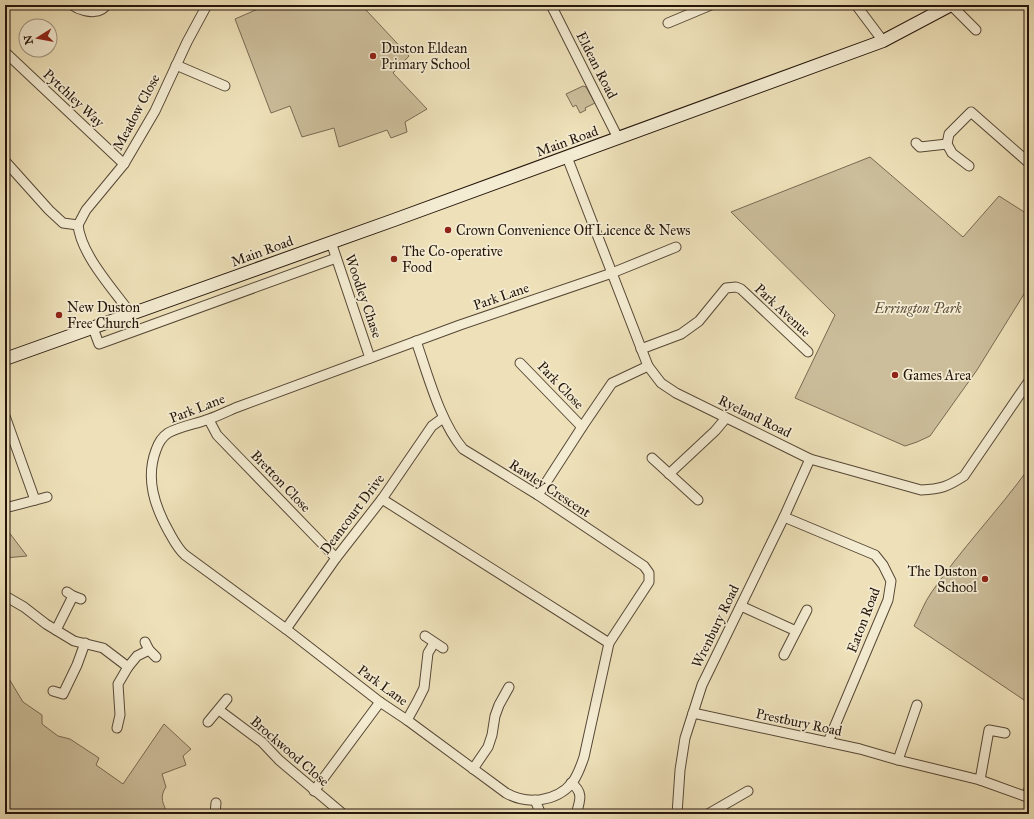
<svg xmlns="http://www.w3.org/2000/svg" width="1034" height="819" viewBox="0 0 1034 819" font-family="'IM FELL Great Primer',serif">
	<rect width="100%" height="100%" fill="#eee1b9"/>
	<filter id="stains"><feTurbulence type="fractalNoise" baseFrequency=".005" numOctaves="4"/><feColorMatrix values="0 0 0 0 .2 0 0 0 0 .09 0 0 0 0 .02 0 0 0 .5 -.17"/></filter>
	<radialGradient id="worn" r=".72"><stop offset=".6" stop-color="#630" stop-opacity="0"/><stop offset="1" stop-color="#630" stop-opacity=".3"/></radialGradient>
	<!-- green -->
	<g fill="#ccbe9b" stroke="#786a53">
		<path d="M 267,5 L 366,5 L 366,10 L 409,56 L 393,73 L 427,109 L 405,122 L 407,132 L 391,138 L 387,130 L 339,147 L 334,128 L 302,137 L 290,106 L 271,113 L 235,19 Z"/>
		<path d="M 583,86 L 586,87 L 595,103 L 585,108 L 586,110 L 580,113 L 576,105 L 573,107 L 566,94 Z"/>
		<path d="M 870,157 L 963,237 L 999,196 L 1029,215 L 1029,286 L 977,370 L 930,436 L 917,442 L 905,446 L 795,398 L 835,315 L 731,212 Z"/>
		<path d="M 1029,468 L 1029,707 L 1024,700 L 914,626 C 920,615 924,603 931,593 C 961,549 998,511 1029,468 Z"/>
		<path d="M 5,527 L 27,556 L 5,558 Z"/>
		<path d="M 5,672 L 23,702 L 42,715 L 42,724 L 58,736 L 70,739 L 99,758 L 96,765 L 123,784 L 164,724 L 191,749 L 183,756 L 186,765 L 162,774 L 166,787 C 159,797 163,804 168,814 L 8,814 L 5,812 Z"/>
	</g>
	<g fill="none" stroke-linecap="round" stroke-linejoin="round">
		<!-- street casing -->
		<g stroke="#564836" stroke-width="11">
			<g id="street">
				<path d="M 72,5 C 79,10 90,13 98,11 C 101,10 105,7 107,5"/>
				<path d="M 551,5 L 618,138"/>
				<path d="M 856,5 L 883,41"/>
				<path d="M 951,5 L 976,30"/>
				<path d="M 668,23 L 711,5"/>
				<path d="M 5,52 L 124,164"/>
				<path d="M 176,65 L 225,86"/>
				<path d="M 916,143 L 920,147 L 947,144"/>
				<path d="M 567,157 L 648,366 L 661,383 L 676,393 L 810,459 L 921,490 C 941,489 947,487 964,476 L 1029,381"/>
				<path d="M 5,161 L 49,210 L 63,223 L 78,225"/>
				<path d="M 969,166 L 952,153 L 947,144 L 949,134 L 971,112 L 1029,163"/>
				<path d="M 78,225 L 86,210 L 124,164 L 155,111 L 187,42 L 207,5"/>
				<path d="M 78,225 C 81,255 114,290 131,314"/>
				<path d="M 331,242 L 370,358"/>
				<path d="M 93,328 L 99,344 L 336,258"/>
				<path d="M 641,349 L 681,334 L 699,321 L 726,288 L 736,287 L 741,289 L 808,352"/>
				<path d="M 520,363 L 582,427"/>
				<path d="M 5,416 L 35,500"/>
				<path d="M 209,420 L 217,435 L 336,558"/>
				<path d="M 652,458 L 698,500"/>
				<path d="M 669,474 L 715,431 L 726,418"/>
				<path d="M 538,495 L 582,427 L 612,383 L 648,366"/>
				<path d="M 382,499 L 609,643 L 649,582 L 649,573 L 644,566 L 538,495 L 463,449 C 440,422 428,375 416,341"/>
				<path d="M 5,508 L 47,497"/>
				<path d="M 784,517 L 875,555 L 883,565 L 891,581 L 888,600 L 828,742"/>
				<path d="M 67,592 L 73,596 L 81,599"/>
				<path d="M 5,596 L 24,607 L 46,624 L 74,641 L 103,648 L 128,667 L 118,684 L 120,715 L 117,728"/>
				<path d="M 741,606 L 796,631"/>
				<path d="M 286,629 L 336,558 L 382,499 L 432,426 L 443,418"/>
				<path d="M 56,630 L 73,596"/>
				<path d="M 425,636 L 443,648"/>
				<path d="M 145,642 L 149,650 L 156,657"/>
				<path d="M 609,643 L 584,757 C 581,766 578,775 572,783 C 556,802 527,805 506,793 L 407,720 L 380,702 L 286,629 L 185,555 C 178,549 174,541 169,532 C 155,507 145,479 156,450 C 158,444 162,437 168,433 C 181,426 196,424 209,419 C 218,416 226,412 235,408 L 460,325 L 612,273 L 676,247"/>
				<path d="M 784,655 L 807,610"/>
				<path d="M 128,667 L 137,656 L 149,650"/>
				<path d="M 53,691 L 63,694 L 77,665 L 85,643"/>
				<path d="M 219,710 L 262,742 L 279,760 L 343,814"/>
				<path d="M 693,713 L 860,749 L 898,760 L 980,780 L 1027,797 L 1029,789"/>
				<path d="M 407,720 L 417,702 L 424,688 L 428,653 L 434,643"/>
				<path d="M 208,722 L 227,699"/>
				<path d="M 898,760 L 917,705"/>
				<path d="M 473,769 L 488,747 L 492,735 L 495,716 L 499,705 L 509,687"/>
				<path d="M 980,780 L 989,730 L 1005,733"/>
				<path d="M 571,783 C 584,792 580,801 576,814"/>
				<path d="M 314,791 L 380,702"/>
				<path d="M 535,800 L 540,812 L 542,814"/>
				<path d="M 215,814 L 216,803"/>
				<path d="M 677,814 L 680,770 L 685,738 L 702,685 L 784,517 L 810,459"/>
				<path d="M 708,814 L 748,791"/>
			</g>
		</g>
		<!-- secondary casing -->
		<g stroke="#24150b" stroke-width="14">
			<path id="secondary" d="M 5,359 L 394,220 L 883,41 L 951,5"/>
		</g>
		<!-- street -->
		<use href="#street" stroke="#f4ecd2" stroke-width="9"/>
		<!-- secondary -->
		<use href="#secondary" stroke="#f4ecd2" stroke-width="12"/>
	</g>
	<!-- markers -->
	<g fill="#8f2418" stroke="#f4ecd2" stroke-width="1.5">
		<circle cx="373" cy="56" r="4"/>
		<circle cx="448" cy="230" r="4"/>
		<circle cx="394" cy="259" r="4"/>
		<circle cx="59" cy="315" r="4"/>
		<circle cx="895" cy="375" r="4"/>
		<circle cx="985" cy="579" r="4"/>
	</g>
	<g text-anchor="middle" stroke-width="3.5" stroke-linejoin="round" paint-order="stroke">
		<!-- poi labels -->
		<g font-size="14" fill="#24150b" stroke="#f4ecd2" text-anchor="start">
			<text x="381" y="53">Duston Eldean<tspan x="381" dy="16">Primary School</tspan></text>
			<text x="456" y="235">Crown Convenience Off Licence &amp; News</text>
			<text x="402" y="256">The Co-operative<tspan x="402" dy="16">Food</tspan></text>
			<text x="67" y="312">New Duston<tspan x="67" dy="16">Free Church</tspan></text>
			<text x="903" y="380">Games Area</text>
			<text x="977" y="576" text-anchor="end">The Duston<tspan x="977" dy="16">School</tspan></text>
		</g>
		<!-- street labels -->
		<g font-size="14" fill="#24150b" stroke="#f4ecd2">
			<text transform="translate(597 65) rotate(63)" y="5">Eldean Road</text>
			<text transform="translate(74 98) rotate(43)" y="5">Pytchley Way</text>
			<text transform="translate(136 112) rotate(-62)" y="5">Meadow Close</text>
			<text transform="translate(567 141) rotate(-20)" y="5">Main Road</text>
			<text transform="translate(262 251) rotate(-20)" y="5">Main Road</text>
			<text transform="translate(364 296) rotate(71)" y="5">Woodley Chase</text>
			<text transform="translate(501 296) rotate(-19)" y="5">Park Lane</text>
			<text transform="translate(783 310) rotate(43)" y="5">Park Avenue</text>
			<text transform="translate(561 385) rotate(46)" y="5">Park Close</text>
			<text transform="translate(197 408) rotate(-21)" y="5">Park Lane</text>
			<text transform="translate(755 416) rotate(26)" y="5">Ryeland Road</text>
			<text transform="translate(281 481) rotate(46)" y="5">Bretton Close</text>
			<text transform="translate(550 488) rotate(33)" y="5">Rawley Crescent</text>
			<text transform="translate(352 514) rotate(-53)" y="5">Deancourt Drive</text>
			<text transform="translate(863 620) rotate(-69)" y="5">Eaton Road</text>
			<text transform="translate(715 626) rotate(-64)" y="5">Wrenbury Road</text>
			<text transform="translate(383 685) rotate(36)" y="5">Park Lane</text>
			<text transform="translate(799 722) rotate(12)" y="5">Prestbury Road</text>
			<text transform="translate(290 751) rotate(41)" y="5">Brockwood Close</text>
		</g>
		<!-- park labels -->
		<g font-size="14" font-style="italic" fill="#5f503d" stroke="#f4ecd2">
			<text x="918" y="313">Errington Park</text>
		</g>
	</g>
	<!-- margin -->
	<rect width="1034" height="819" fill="none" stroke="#eee1b9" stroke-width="20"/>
	<rect x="6" y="6" width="1022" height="807" fill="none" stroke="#24150b" stroke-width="2"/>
	<rect x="10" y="10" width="1014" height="799" fill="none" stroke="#24150b"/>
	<!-- north arrow -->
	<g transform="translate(38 38) rotate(259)"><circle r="19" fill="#f4ecd2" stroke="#a19682"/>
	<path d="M0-3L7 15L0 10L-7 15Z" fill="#8f2418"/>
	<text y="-6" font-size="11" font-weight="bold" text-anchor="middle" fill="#24150b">N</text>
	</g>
	<rect width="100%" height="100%" filter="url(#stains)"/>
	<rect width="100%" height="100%" fill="url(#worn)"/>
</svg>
